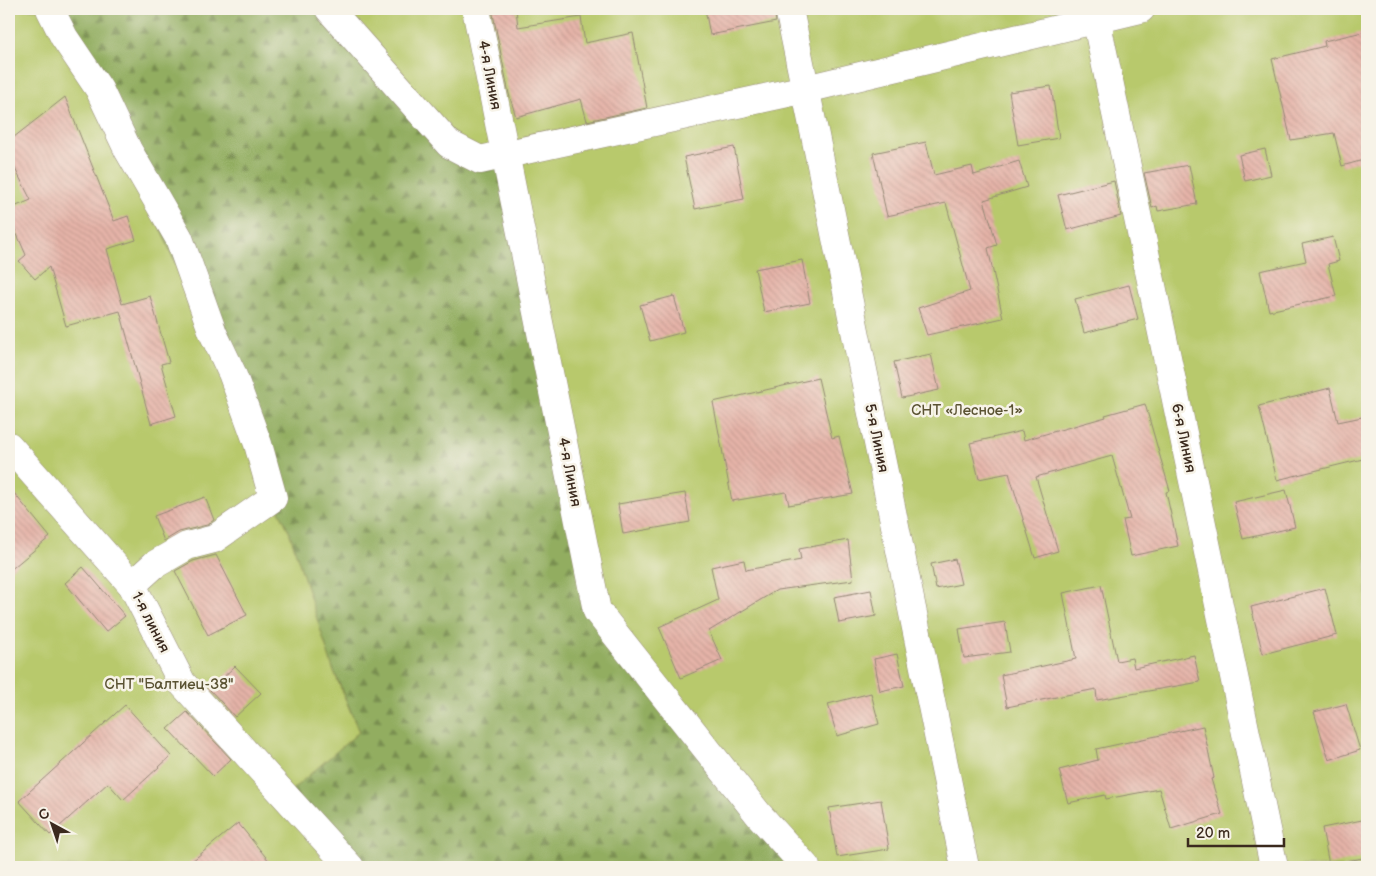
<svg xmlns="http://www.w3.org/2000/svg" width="1376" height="876" viewBox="0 0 1376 876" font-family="'Balsamiq Sans',sans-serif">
	<defs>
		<pattern id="forest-firs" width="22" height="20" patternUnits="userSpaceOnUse" patternTransform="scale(1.25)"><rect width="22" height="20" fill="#92ad60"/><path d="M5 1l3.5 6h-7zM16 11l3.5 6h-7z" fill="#788d4f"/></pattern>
		<pattern id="building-back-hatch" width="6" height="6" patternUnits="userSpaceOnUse" patternTransform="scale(1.25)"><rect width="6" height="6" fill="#e5b3a8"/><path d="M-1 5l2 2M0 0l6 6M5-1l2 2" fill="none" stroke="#c59a90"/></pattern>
	</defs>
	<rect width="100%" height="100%" fill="#f7f3e8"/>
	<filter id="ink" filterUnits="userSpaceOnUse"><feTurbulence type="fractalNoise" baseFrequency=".02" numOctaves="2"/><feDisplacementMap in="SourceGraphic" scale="10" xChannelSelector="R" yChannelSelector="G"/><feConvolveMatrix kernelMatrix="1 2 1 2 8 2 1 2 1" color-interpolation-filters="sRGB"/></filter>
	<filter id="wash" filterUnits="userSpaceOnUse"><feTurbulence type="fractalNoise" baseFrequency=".0096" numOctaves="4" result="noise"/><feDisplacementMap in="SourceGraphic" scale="20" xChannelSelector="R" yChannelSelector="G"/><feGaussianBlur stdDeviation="1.12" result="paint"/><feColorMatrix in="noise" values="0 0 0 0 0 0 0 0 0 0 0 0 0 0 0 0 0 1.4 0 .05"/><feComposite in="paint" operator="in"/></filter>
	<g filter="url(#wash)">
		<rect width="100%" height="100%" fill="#ede7cc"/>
		<!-- forest -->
		<path fill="url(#forest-firs)" stroke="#666c3f" d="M 50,9 L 331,9 L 506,155 L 807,867 L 351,867 L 285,796 L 359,731 L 333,669 L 273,498 Z"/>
		<!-- garden -->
		<g fill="#b8c96c" stroke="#7a7a45">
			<path d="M 9,9 L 50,9 L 128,150 L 273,498 L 289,531 L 333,669 L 359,732 L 285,796 L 351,867 L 9,867 Z"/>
			<path d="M 331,9 L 1367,9 L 1367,867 L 807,867 L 597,611 L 506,155 L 480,160 Z"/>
		</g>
		<g id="blocks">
			<!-- building -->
			<g fill="url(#building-back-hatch)">
				<path d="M 492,9 L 516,9 L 518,27 L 581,17 L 585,43 L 633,33 L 647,108 L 587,121 L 581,99 L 516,117 L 509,94 Z"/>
				<path d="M 705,9 L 774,9 L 776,22 L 710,35 Z"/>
				<path d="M 1367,31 L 1367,159 L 1342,166 L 1334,133 L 1291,140 L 1272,59 L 1325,46 L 1324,41 Z"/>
				<path d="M 1051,86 L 1059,138 L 1018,145 L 1009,92 Z"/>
				<path d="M 65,97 L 114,221 L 128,216 L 136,240 L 107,249 L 122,304 L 150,296 L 169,362 L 161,364 L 176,416 L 151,424 L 120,311 L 66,326 L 49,267 L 35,279 L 19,261 L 26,255 L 9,216 L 9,209 L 31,200 L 9,157 L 9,141 Z"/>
				<path d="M 926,142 L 934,175 L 972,166 L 974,175 L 1019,161 L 1027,187 L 984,200 L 997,245 L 988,248 L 1003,318 L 927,335 L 918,308 L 970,291 L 946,203 L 887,216 L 873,153 Z"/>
				<path d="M 734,147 L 744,199 L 695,209 L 684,157 Z"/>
				<path d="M 1265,149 L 1271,175 L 1245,181 L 1239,155 Z"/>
				<path d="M 1189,165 L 1197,204 L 1158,211 L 1157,206 L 1152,208 L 1144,173 Z"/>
				<path d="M 1114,181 L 1121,216 L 1067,230 L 1058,195 Z"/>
				<path d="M 1333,237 L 1339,261 L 1328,264 L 1336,296 L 1269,311 L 1260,271 L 1306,261 L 1302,244 Z"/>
				<path d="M 802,260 L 810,303 L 764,312 L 755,269 Z"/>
				<path d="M 1129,285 L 1138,319 L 1084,333 L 1075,299 Z"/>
				<path d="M 674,296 L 684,332 L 650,341 L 640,305 Z"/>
				<path d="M 931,354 L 939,390 L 902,398 L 894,362 Z"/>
				<path d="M 818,378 L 832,438 L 839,436 L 853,494 L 789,505 L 786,492 L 732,501 L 713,402 Z"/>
				<path d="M 1330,388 L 1338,422 L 1367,416 L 1367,458 L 1277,480 L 1259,406 Z"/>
				<path d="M 1145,404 L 1170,491 L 1166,492 L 1178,546 L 1131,556 L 1123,520 L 1130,519 L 1112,456 L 1036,477 L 1058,551 L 1035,558 L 1009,473 L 979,479 L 970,443 L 1022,431 L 1024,440 L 1106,417 L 1105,415 Z"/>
				<path d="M 9,487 L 50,537 L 9,571 Z"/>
				<path d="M 1286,490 L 1295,527 L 1243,539 L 1234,502 Z"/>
				<path d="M 685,493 L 690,522 L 623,534 L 618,504 Z"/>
				<path d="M 205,497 L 214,520 L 207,525 L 179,532 L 164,541 L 154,516 Z"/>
				<path d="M 848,540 L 853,580 L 777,590 L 709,631 L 722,660 L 681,678 L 659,627 L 718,600 L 711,567 L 744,560 L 746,570 L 801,560 L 799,549 Z"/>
				<path d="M 216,555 L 247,615 L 208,635 L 175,571 L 193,561 Z"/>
				<path d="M 955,559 L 961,584 L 936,589 L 931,564 Z"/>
				<path d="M 83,567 L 125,616 L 106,632 L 65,583 Z"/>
				<path d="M 1101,585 L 1117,661 L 1132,658 L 1134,668 L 1194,655 L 1200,682 L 1097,700 L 1096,689 L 1007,707 L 1001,675 L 1076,659 L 1063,593 Z"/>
				<path d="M 1325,588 L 1337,635 L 1263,654 L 1251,607 Z"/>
				<path d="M 871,590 L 876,616 L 839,623 L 834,597 Z"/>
				<path d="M 1005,622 L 1010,652 L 964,658 L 959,629 Z"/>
				<path d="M 897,654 L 904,686 L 880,691 L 874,659 Z"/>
				<path d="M 235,666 L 261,693 L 235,717 L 210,690 Z"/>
				<path d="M 871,693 L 879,724 L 837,736 L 828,704 Z"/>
				<path d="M 1346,704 L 1360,750 L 1329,760 L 1314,712 Z"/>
				<path d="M 125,705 L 171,756 L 123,800 L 108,783 L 50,835 L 19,801 Z"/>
				<path d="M 187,712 L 231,759 L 213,776 L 168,729 Z"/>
				<path d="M 1203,726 L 1214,778 L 1211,779 L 1222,814 L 1171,829 L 1159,789 L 1106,799 L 1105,795 L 1068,803 L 1059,770 L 1098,760 L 1096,749 Z"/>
				<path d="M 881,800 L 889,849 L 837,857 L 829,808 Z"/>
				<path d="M 1367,819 L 1367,857 L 1329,865 L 1322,828 Z"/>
				<path d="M 238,823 L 274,867 L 185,867 Z"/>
			</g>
		</g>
	</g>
	<g filter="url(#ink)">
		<use href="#blocks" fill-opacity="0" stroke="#948875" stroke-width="1"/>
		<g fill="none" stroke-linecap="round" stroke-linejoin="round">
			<!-- minor casing -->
			<g stroke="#948875" stroke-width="29">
				<g id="minor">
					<path d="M 50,9 L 64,37 L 99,89 L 128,150 L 179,238 L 213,333 L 232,373 L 258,444 L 273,498 L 214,539 L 187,546 L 154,565 L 132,585"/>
					<path d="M 329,9 L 449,144 L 480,160 L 806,89 L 1141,9"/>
					<path d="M 476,9 L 597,611 L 759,815 L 806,867"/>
					<path d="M 789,9 L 965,867"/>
					<path d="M 1094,9 L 1274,867"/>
					<path d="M 9,446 L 132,585 L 182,683 L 350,867"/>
				</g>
			</g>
			<!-- minor -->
			<use href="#minor" stroke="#fff" stroke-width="28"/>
		</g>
	</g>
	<g text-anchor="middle" stroke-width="5" stroke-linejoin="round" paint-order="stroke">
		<!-- street labels -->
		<g font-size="15" fill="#3b2a1e" stroke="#f7f3e8">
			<text transform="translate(490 75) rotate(79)" y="5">4-я Линия</text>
			<text transform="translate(877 438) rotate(78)" y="5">5-я Линия</text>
			<text transform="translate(1184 438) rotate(78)" y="5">6-я Линия</text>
			<text transform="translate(570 472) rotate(79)" y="5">4-я Линия</text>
			<text transform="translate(151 622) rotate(63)" y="5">1-я линия</text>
		</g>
		<!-- park labels -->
		<g font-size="15" fill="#5a5232" stroke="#f7f3e8">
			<text x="967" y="415">СНТ «Лесное-1»</text>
			<text x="169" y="689">СНТ "Балтиец-38"</text>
		</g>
	</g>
	<!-- margin -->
	<rect width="1376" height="876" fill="none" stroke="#f7f3e8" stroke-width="30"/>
	<!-- north arrow -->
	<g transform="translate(52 824) rotate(320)" stroke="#f7f3e8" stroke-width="4" paint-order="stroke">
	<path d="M0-4L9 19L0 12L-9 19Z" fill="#3b2a1e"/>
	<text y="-8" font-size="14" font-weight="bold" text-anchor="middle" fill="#3b2a1e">С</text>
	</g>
	<!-- scale -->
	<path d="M1188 838v8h96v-8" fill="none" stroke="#3b2a1e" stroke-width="2.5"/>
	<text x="1196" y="838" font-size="15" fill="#3b2a1e" stroke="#f7f3e8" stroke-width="4" paint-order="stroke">20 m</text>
</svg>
